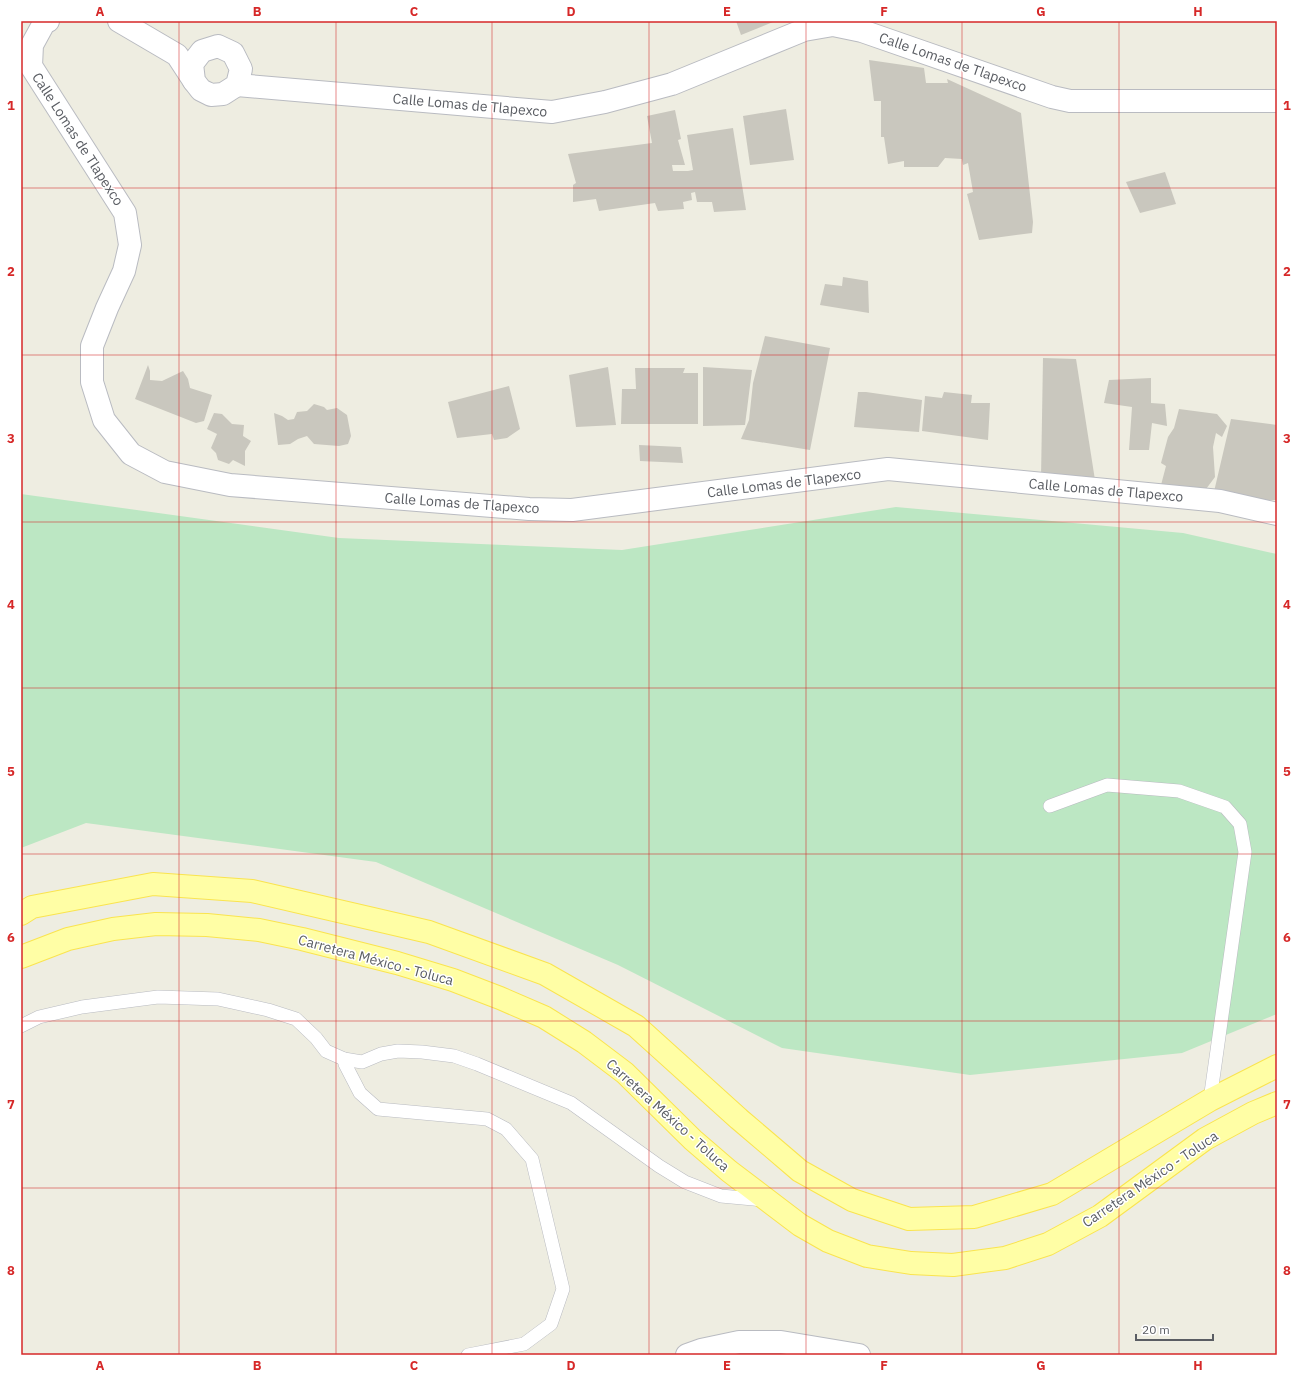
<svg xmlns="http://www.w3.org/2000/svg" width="1298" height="1376" viewBox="0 0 1298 1376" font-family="'IBM Plex Sans',sans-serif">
	<rect width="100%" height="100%" fill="#eeede1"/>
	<!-- green -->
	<path fill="#bce7c3" d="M 21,494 L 339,538 L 622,550 L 896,507 L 1183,533 L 1277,554 L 1277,1014 L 1182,1053 L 970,1075 L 782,1048 L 618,965 L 376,862 L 86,823 L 21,848 Z"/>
	<!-- building -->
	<g fill="#c9c7be">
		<path d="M 736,21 L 772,21 L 773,22 L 741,35 Z"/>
		<path d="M 869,60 L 924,68 L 926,83 L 948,83 L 947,79 L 1021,113 L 1033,222 L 1032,233 L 979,240 L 967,194 L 973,192 L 968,163 L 963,165 L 962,159 L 945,158 L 938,167 L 904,167 L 904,161 L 888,164 L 884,137 L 881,137 L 881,101 L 874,101 Z"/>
		<path d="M 786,109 L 794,160 L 750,165 L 743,116 Z"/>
		<path d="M 675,110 L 681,139 L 678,140 L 685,165 L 672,165 L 673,171 L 688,171 L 693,170 L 687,135 L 733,128 L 746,210 L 714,212 L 712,202 L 697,202 L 695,192 L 691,193 L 692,200 L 683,202 L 684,209 L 658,211 L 655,203 L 599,211 L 596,199 L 573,202 L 573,185 L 576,183 L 568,154 L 652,143 L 647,116 Z"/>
		<path d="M 1165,172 L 1176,204 L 1140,213 L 1126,182 Z"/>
		<path d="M 843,277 L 868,281 L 869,313 L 820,305 L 825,284 L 842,286 Z"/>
		<path d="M 765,336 L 830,348 L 810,450 L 741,439 L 749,420 L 753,383 Z"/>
		<path d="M 1043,358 L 1076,359 L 1095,480 L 1041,478 Z"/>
		<path d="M 148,365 L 150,371 L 150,380 L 162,381 L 183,371 L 188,379 L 190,388 L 212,395 L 204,421 L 196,423 L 135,399 Z"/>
		<path d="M 608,367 L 616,425 L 576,427 L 569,375 Z"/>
		<path d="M 703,367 L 752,370 L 745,425 L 703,426 Z"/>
		<path d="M 635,368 L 685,368 L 683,373 L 698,373 L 698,424 L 621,424 L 622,389 L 636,389 Z"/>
		<path d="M 1151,378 L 1151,403 L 1165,404 L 1167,426 L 1152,423 L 1149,450 L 1129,450 L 1132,407 L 1104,403 L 1109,380 Z"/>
		<path d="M 509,386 L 520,429 L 507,438 L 494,440 L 492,434 L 457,438 L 448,402 Z"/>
		<path d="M 858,392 L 866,392 L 922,400 L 919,432 L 854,427 Z"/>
		<path d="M 944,392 L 972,395 L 971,403 L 990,403 L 988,440 L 922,431 L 925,396 L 942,398 Z"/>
		<path d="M 314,404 L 324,407 L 327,410 L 337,408 L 347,415 L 351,436 L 348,444 L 339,446 L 314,444 L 307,436 L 298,439 L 290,444 L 278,445 L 274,413 L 282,416 L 288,420 L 294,419 L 297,412 L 307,411 Z"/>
		<path d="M 1179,409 L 1217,414 L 1227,426 L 1222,437 L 1216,433 L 1213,447 L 1215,477 L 1206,489 L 1161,485 L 1166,466 L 1161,463 L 1168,437 L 1174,428 Z"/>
		<path d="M 214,413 L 222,414 L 232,424 L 244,425 L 243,436 L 251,441 L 245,451 L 245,466 L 233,460 L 229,464 L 218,460 L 216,453 L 211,448 L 217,434 L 207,429 Z"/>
		<path d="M 1231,419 L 1277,425 L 1277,500 L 1264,500 L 1260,505 L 1213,496 Z"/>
		<path d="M 639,445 L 681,447 L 683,463 L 640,461 Z"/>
	</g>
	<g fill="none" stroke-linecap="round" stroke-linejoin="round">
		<!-- lane casing -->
		<g stroke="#b9bbc1" stroke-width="14">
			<g id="lane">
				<path d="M 1050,806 L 1107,785 L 1179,791 L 1225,807 L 1240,824 L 1245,852 L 1210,1100"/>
				<path d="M 21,1026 L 39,1017 L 82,1007 L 158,997 L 218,999 L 268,1010 L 296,1019 L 316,1038 L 326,1051 L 344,1059 L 362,1062 L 381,1054 L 398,1051 L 422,1052 L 454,1056 L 477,1064 L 571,1103 L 659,1166 L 685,1182 L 721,1196 L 764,1200"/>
				<path d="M 344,1059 L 345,1064 L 360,1093 L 378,1109 L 487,1119 L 506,1129 L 532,1159 L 563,1289 L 551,1324 L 524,1344 L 468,1355"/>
			</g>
		</g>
		<!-- street casing -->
		<g stroke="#b9bbc1" stroke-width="24">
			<g id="street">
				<path d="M 48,21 L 44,23 L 32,45 L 31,66 L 125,213 L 130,245 L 124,271 L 107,308 L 92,346 L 92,382 L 104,420 L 131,454 L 165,472 L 230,485 L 529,509 L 572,510 L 888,469 L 1220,501 L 1277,514"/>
				<path d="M 119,21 L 177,55 L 194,81"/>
				<path d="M 218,46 L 233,53 L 241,69 L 237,85 L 223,94 L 211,95 L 201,90 L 194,81 L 192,64 L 202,51 Z"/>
				<path d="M 237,85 L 552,112 L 605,102 L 672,84 L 804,30 L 833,25 L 862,31 L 1052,97 L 1070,101 L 1277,101"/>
				<path d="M 687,1355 L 701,1350 L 739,1342 L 781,1342 L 859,1355"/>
			</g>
		</g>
		<!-- primary casing -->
		<g stroke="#fae44f" stroke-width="24">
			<g id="primary">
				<path d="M 21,914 L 32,907 L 153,884 L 252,891 L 429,932 L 545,974 L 636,1026 L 739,1119 L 800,1171 L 852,1200 L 909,1219 L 974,1217 L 1052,1194 L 1210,1100 L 1277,1066"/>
				<path d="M 21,957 L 68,939 L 113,929 L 156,924 L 207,925 L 259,930 L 302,939 L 397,963 L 453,980 L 500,998 L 544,1017 L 584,1042 L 625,1073 L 693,1140 L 729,1171 L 800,1225 L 828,1241 L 867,1256 L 911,1263 L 953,1265 L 1005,1258 L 1048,1244 L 1100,1216 L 1205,1139 L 1253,1113 L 1277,1103"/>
			</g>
		</g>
		<!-- lane -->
		<use href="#lane" stroke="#fff" stroke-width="13"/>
		<!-- street -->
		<use href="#street" stroke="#fff" stroke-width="22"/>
		<!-- primary -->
		<use href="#primary" stroke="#fffea5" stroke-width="22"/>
	</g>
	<!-- grid -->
	<path fill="none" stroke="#d62828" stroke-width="1" stroke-opacity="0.55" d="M 179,21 L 179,1355M 336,21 L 336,1355M 492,21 L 492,1355M 649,21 L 649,1355M 806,21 L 806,1355M 962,21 L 962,1355M 1119,21 L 1119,1355M 21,188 L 1277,188M 21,355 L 1277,355M 21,522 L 1277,522M 21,688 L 1277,688M 21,854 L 1277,854M 21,1021 L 1277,1021M 21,1188 L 1277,1188"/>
	<g text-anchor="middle" stroke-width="3" stroke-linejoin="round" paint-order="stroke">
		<!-- street labels -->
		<g font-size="14" fill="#5a5d63" stroke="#fff">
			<text transform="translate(953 62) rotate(19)" y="5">Calle Lomas de Tlapexco</text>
			<text transform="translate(470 105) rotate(5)" y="5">Calle Lomas de Tlapexco</text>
			<text transform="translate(78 139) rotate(57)" y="5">Calle Lomas de Tlapexco</text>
			<text transform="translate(784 483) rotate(-7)" y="5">Calle Lomas de Tlapexco</text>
			<text transform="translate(1106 490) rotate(5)" y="5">Calle Lomas de Tlapexco</text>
			<text transform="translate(462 503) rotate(4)" y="5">Calle Lomas de Tlapexco</text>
			<text transform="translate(376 960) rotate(15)" y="5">Carretera México - Toluca</text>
			<text transform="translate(668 1115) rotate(42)" y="5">Carretera México - Toluca</text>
			<text transform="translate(1150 1179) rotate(-34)" y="5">Carretera México - Toluca</text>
		</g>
	</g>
	<!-- border -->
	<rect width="1298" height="1376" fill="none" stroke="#ffffff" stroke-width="44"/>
	<!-- scale -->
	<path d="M1136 1334v6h77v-6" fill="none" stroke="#5a5d63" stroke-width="2"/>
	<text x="1142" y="1334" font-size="12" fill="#5a5d63" stroke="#ffffff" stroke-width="3" paint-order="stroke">20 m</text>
	<rect x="22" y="22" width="1254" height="1332" fill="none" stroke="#d62828" stroke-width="1.5"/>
	<g font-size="13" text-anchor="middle" font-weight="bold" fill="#d62828">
		<text x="100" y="16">A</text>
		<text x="257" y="16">B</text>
		<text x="414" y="16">C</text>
		<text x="571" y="16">D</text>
		<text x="727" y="16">E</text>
		<text x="884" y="16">F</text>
		<text x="1041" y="16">G</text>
		<text x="1198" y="16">H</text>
		<text x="11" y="110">1</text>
		<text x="1287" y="110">1</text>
		<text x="11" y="276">2</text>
		<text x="1287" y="276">2</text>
		<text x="11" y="443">3</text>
		<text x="1287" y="443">3</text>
		<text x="11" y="609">4</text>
		<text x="1287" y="609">4</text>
		<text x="11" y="776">5</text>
		<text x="1287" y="776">5</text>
		<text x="11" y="942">6</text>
		<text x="1287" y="942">6</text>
		<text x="11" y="1109">7</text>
		<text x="1287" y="1109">7</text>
		<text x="11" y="1275">8</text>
		<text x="1287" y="1275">8</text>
		<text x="100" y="1370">A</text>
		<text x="257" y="1370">B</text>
		<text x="414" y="1370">C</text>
		<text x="571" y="1370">D</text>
		<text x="727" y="1370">E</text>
		<text x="884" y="1370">F</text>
		<text x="1041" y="1370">G</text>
		<text x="1198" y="1370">H</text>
	</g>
</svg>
